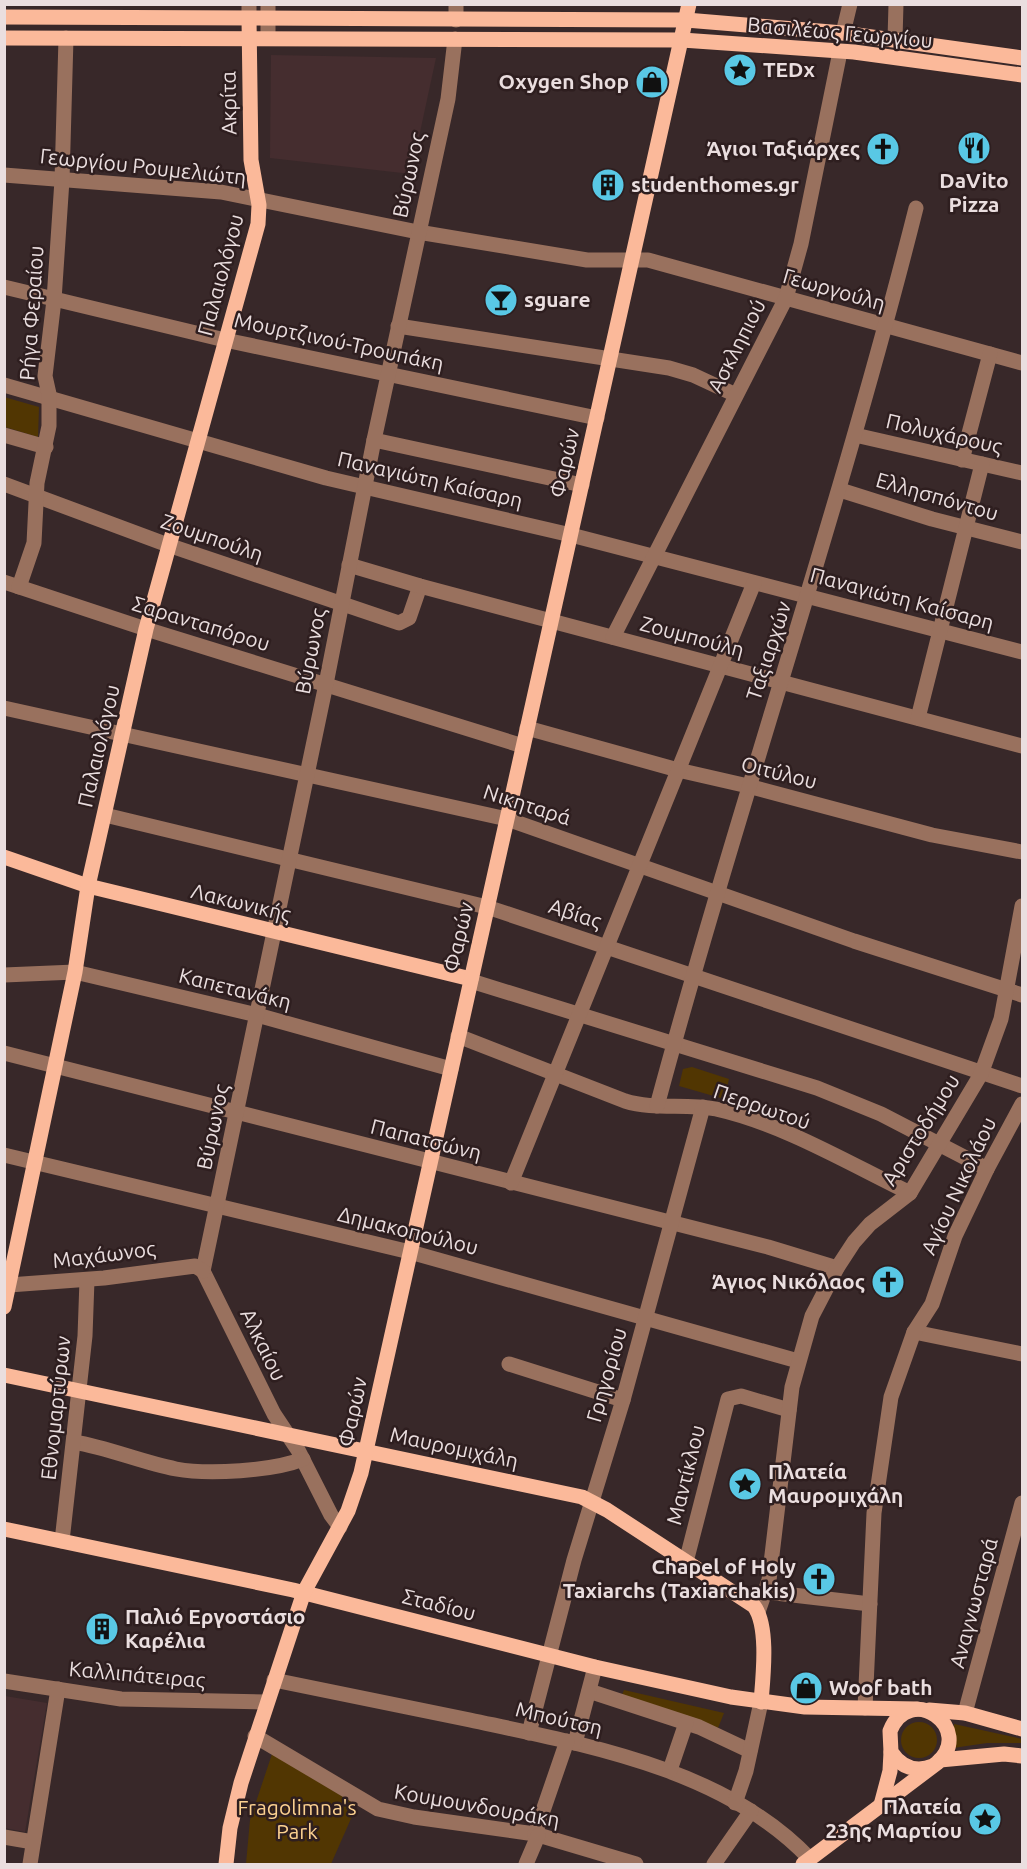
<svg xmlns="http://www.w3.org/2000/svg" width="1027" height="1869" viewBox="0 0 1027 1869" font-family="Ubuntu,sans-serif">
	<rect width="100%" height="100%" fill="#382829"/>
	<!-- built -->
	<g fill="#452d2f">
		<path d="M 271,55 L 436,58 L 411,174 L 270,158 Z"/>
		<path d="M 5,1696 L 47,1703 L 25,1832 L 5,1828 Z"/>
	</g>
	<!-- green -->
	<g fill="#513602">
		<path d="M 4,397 L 39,407 L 38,437 L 5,427 Z"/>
		<path d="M 692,1067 L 729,1079 L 724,1099 L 679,1086 L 683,1069 Z"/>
		<path d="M 624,1690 L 724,1713 L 718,1728 L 622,1695 Z"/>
		<circle cx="919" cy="1740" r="18"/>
		<path d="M 954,1724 L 1022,1739 L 1022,1743 L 987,1743 L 953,1748 Z"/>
		<path d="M 272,1754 L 357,1805 L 331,1864 L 246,1864 L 250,1820 Z"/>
	</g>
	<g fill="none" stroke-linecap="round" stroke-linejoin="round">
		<!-- minor -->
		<g stroke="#99715e" stroke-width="15">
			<path d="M 268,4 L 268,38"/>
			<path d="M 249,19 L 249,4"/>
			<path d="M 456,20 L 456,4"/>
			<path d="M 843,33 L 850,4"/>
			<path d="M 895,39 L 896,4"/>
			<path d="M 4,175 L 221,192 L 418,232 L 587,260 L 648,260 L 1022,363"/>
			<path d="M 4,287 L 225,340 L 597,418"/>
			<path d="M 398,326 L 669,368 L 693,375 L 736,395"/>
			<path d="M 4,385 L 326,478 L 571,535 L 1022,652"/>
			<path d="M 4,435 L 46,447"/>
			<path d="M 855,435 L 1022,473"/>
			<path d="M 374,440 L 582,485"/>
			<path d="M 962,460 L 990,354"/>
			<path d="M 4,484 L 168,545 L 399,623 L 409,618 L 420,586"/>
			<path d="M 840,490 L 932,519 L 1022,542"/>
			<path d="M 349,565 L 420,586 L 1022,746"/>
			<path d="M 4,582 L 146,629 L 523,746"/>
			<path d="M 19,587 L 34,543 L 37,483 L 49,426 L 49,394 L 45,376 L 54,300 L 62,180 L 66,38"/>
			<path d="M 613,637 L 786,298 L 801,244 L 840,52"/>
			<path d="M 4,708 L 507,819 L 854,941 L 1022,995"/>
			<path d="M 918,718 L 982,464"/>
			<path d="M 527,728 L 678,770 L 748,786 L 932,835 L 1022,852"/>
			<path d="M 105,815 L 487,907 L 1022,1086"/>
			<path d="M 4,975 L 75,972 L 257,1015 L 451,1069"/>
			<path d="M 471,981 L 817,1088 L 881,1114 L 987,1169"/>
			<path d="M 458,1036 L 625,1101 C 654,1110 685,1103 716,1109 C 783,1124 848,1163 910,1193"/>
			<path d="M 4,1053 L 768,1247 L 837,1268"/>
			<path d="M 657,1106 C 738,805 840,510 916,208"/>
			<path d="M 4,1155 L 410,1252 L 798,1361"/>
			<path d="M 511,1183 L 754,583"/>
			<path d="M 203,1271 L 326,684 L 374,440 L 448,99 L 455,39"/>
			<path d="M 203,1271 L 274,1414 L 298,1450 L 331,1515 L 340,1527"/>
			<path d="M 9,1285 L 104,1278 L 195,1266 L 203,1271"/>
			<path d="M 914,1332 L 1022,1354"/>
			<path d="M 509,1364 L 623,1400"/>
			<path d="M 74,1442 C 109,1448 141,1462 176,1469 C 208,1475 273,1471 303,1459"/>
			<path d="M 62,1541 L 85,1336 L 87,1280"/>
			<path d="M 686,1562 L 728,1399 L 741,1396 L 789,1410"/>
			<path d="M 767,1592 L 870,1604"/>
			<path d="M 758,1612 L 769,1580 L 792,1387 L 812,1316 L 837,1268 L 854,1242 L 870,1224 L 910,1193 L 981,1074 L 1001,1019 L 1022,906"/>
			<path d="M 274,1680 C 340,1693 405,1707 470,1720 C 587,1745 725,1769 810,1859"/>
			<path d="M 4,1681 L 121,1699 L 267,1702"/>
			<path d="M 589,1691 L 699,1727 L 750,1751"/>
			<path d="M 865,1708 L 874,1513 L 891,1397 L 914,1332 L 932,1304 L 955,1236 L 987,1169 L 1022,1104"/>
			<path d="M 965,1713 L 1022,1503"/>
			<path d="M 529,1733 L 574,1560 L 623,1400 L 703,1107"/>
			<path d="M 255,1736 L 378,1809 L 414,1817 L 535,1834 L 636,1864"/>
			<path d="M 575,1743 L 595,1667"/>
			<path d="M 670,1770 L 686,1723"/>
			<path d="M 735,1803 L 746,1771 L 761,1702"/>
			<path d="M 535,1834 L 567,1741"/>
			<path d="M 4,1837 L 33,1842"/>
			<path d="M 30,1864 L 58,1689"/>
			<path d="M 526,1864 L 538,1836"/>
			<path d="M 714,1864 L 751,1811"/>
		</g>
		<!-- major -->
		<g stroke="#fbb99a" stroke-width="15">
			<path d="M 4,17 L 686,20 L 843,33 L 1022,58"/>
			<path d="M 4,38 L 682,40 L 854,52 L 1022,75"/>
			<path d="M 4,857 L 88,886 L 471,979"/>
			<path d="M 4,1307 L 75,972 L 88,886 L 146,629 L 258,224 L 259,205 L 251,160 L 249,19"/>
			<path d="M 4,1375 L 582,1497 L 607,1510 L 754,1606 C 769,1626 763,1677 761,1702"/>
			<path d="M 4,1529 L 293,1590 L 595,1667 L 731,1697 L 805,1707 L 917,1709"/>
			<path d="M 929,1710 L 965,1713 L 1022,1729"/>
			<path d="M 940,1760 L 1004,1754 L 1022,1756"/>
			<path d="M 881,1805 L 890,1771 L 891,1752"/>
			<path d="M 226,1864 L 230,1828 L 241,1783 L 304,1592 L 348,1511 L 361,1473 L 689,4"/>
			<path d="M 803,1864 L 937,1763 C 976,1729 910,1681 890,1731 L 891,1752 C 901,1767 916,1773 933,1766"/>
		</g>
	</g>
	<!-- icons -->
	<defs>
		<g id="sight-disc" transform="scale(1.725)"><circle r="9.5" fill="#59c8e5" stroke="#2e1e1f"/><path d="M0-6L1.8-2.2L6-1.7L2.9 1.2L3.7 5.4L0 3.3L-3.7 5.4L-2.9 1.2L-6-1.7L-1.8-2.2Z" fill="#111"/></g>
		<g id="shop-disc" transform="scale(1.725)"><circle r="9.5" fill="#59c8e5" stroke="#2e1e1f"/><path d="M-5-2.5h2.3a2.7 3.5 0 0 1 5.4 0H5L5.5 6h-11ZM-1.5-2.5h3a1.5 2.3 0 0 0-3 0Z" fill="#111"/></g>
		<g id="restaurant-disc" transform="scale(1.725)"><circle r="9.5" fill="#59c8e5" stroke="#2e1e1f"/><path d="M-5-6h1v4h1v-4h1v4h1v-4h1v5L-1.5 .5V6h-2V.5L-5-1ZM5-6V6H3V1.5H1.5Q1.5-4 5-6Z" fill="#111"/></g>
		<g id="church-disc" transform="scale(1.725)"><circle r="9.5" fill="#59c8e5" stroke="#2e1e1f"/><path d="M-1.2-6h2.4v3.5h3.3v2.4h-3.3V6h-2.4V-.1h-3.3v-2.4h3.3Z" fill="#111"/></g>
		<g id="building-disc" transform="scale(1.725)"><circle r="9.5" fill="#59c8e5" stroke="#2e1e1f"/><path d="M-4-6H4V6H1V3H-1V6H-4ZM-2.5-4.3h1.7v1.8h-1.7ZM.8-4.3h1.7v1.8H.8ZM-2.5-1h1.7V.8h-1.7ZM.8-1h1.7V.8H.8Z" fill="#111"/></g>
		<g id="bar-disc" transform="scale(1.725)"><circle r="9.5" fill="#59c8e5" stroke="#2e1e1f"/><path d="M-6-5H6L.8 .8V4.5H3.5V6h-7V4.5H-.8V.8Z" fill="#111"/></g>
	</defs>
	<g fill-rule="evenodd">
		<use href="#sight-disc" x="740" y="70"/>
		<use href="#shop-disc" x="652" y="82"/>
		<use href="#restaurant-disc" x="974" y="148"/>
		<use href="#church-disc" x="883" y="149"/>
		<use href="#building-disc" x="608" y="185"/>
		<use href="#bar-disc" x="501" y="300"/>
		<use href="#church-disc" x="888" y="1282"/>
		<use href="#sight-disc" x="745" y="1484"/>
		<use href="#church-disc" x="819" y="1579"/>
		<use href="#building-disc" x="102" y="1629"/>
		<use href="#shop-disc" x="806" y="1688"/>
		<use href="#sight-disc" x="985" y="1819"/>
	</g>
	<g text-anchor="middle" stroke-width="5" stroke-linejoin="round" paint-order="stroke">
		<!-- street labels -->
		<g font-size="21" fill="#eadedf" stroke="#2e1e1f">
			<text transform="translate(840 33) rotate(5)" y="7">Βασιλέως Γεωργίου</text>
			<text transform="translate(229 103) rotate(-91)" y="7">Ακρίτα</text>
			<text transform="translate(143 167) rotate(6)" y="7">Γεωργίου Ρουμελιώτη</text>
			<text transform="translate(409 175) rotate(-78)" y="7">Βύρωνος</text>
			<text transform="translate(221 275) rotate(-75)" y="7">Παλαιολόγου</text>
			<text transform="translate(834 290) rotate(16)" y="7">Γεωργούλη</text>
			<text transform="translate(32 313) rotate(-86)" y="7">Ρήγα Φεραίου</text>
			<text transform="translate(339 342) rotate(12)" y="7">Μουρτζινού-Τρουπάκη</text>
			<text transform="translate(737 346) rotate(-63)" y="7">Ασκληπιού</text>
			<text transform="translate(944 434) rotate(13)" y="7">Πολυχάρους</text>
			<text transform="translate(565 463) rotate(-77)" y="7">Φαρών</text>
			<text transform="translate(430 480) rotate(13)" y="7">Παναγιώτη Καίσαρη</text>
			<text transform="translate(937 497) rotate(16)" y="7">Ελλησπόντου</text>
			<text transform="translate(212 538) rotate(19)" y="7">Ζουμπούλη</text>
			<text transform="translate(902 599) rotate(15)" y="7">Παναγιώτη Καίσαρη</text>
			<text transform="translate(201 624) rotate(17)" y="7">Σαρανταπόρου</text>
			<text transform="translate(692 637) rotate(15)" y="7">Ζουμπούλη</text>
			<text transform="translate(311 651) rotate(-79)" y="7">Βύρωνος</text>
			<text transform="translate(769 651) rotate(-72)" y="7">Ταξιαρχών</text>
			<text transform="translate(99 746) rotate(-77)" y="7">Παλαιολόγου</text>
			<text transform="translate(779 773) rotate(14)" y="7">Οιτύλου</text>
			<text transform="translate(527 805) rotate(18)" y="7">Νικηταρά</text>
			<text transform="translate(241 903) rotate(14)" y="7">Λακωνικής</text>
			<text transform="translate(575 914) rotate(18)" y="7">Αβίας</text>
			<text transform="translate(459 937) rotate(-77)" y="7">Φαρών</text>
			<text transform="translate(235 989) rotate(14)" y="7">Καπετανάκη</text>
			<text transform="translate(762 1107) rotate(19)" y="7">Περρωτού</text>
			<text transform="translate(213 1127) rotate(-78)" y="7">Βύρωνος</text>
			<text transform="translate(921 1130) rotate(-58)" y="7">Αριστοδήμου</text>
			<text transform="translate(426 1140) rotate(14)" y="7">Παπατσώνη</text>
			<text transform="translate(959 1186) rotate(-65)" y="7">Αγίου Νικολάου</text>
			<text transform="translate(408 1231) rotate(14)" y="7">Δημακοπούλου</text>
			<text transform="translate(104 1255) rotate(-7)" y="7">Μαχάωνος</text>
			<text transform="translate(263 1345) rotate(64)" y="7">Αλκαίου</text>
			<text transform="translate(607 1375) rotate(-74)" y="7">Γρηγορίου</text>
			<text transform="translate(56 1408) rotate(-84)" y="7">Εθνομαρτύρων</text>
			<text transform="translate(353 1412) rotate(-78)" y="7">Φαρών</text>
			<text transform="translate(454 1448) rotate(12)" y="7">Μαυρομιχάλη</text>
			<text transform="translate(686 1475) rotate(-76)" y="7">Μαντίκλου</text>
			<text transform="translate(974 1603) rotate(-75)" y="7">Αναγνωσταρά</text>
			<text transform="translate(439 1605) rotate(14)" y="7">Σταδίου</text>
			<text transform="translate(137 1675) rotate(5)" y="7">Καλλιπάτειρας</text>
			<text transform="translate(559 1719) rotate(13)" y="7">Μπούτση</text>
			<text transform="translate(477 1806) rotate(10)" y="7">Κουμουνδουράκη</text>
		</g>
		<!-- poi labels -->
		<g font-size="21" font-weight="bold" fill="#eadedf" stroke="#2e1e1f" text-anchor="start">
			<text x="763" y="77">TEDx</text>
			<text x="629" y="89" text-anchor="end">Oxygen Shop</text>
			<text x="860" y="156" text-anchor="end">Άγιοι Ταξιάρχες</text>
			<text x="974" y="188" text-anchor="middle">DaVito<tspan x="974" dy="24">Pizza</tspan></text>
			<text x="631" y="192">studenthomes.gr</text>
			<text x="524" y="307">sguare</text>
			<text x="865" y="1289" text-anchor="end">Άγιος Νικόλαος</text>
			<text x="768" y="1479">Πλατεία<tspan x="768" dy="24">Μαυρομιχάλη</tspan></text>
			<text x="796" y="1574" text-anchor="end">Chapel of Holy<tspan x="796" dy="24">Taxiarchs (Taxiarchakis)</tspan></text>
			<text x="125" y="1624">Παλιό Εργοστάσιο<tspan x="125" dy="24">Καρέλια</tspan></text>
			<text x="829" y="1695">Woof bath</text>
			<text x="962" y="1814" text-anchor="end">Πλατεία<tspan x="962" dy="24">23ης Μαρτίου</tspan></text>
		</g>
		<!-- park labels -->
		<g font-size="21" fill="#fcd190" stroke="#2e1e1f">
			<text x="297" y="1815">Fragolimna's<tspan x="297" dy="24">Park</tspan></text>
		</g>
	</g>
	<!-- border -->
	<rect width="1027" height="1869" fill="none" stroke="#eadedf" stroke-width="12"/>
</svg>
